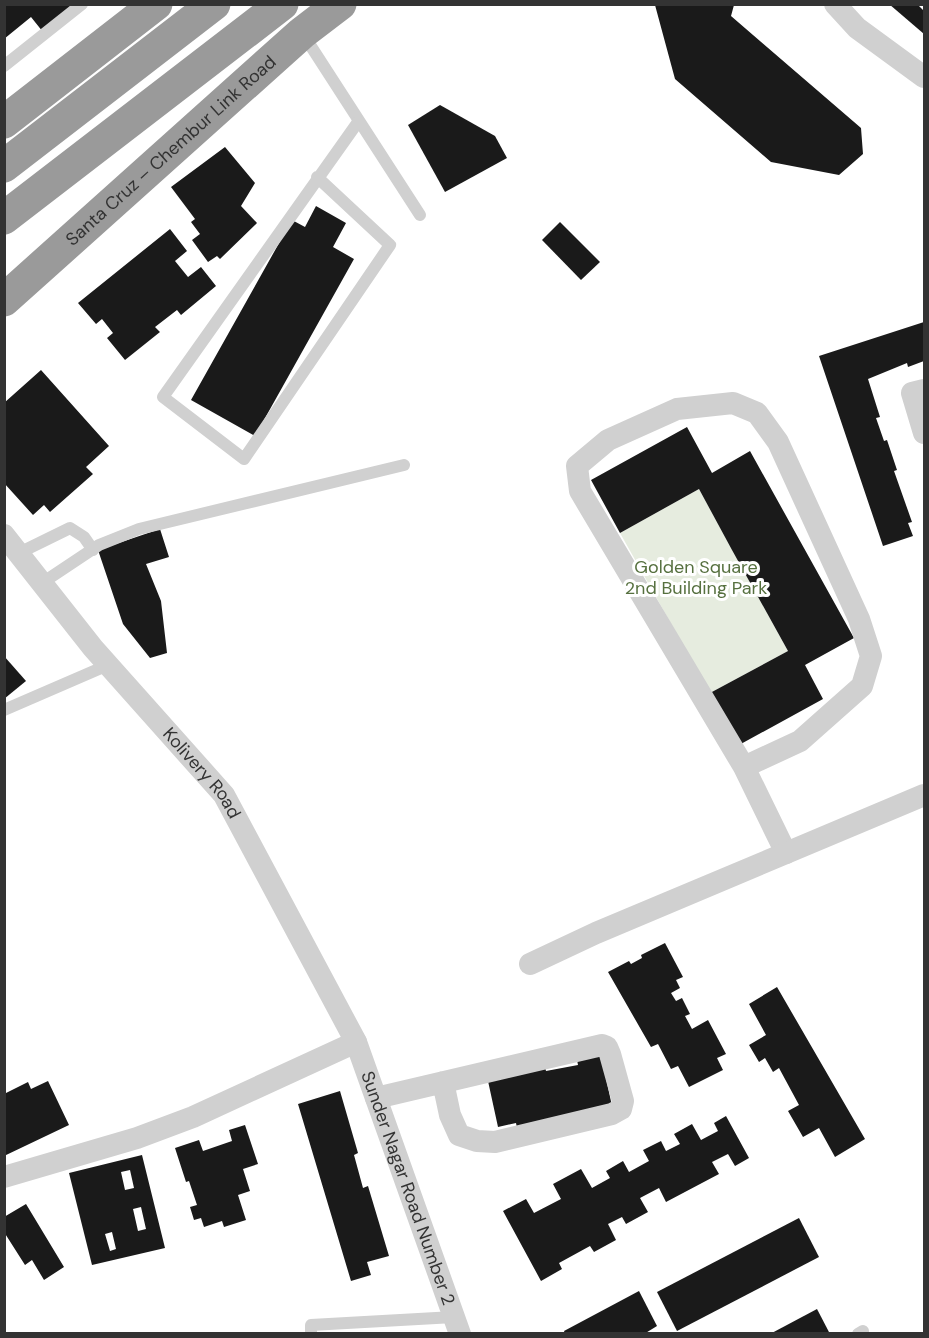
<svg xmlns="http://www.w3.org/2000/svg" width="929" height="1338" viewBox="0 0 929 1338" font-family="'DM Sans',sans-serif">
	<rect width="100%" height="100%" fill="#fff"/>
	<!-- green -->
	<path fill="#e6ecdf" d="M 699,489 L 788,651 L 710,693 L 620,533 Z"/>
	<!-- building -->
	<g fill="#1a1a1a" fill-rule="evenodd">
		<path d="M 4,4 L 77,4 L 43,32 L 31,17 L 4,39 Z"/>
		<path d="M 889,4 L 917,4 L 924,11 L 924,34 Z"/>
		<path d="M 655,5 L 734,5 L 731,16 L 861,128 L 863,154 L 839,175 L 771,162 L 675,79 Z"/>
		<path d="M 440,105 L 495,136 L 507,158 L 445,192 L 408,125 Z"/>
		<path d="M 225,147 L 255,183 L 241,206 L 257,223 L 220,259 L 217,256 L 208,262 L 192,240 L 200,234 L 191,222 L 195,219 L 171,187 Z"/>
		<path d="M 316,206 L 346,223 L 333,247 L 354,259 L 255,436 L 191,400 L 292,220 L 305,227 Z"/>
		<path d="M 560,222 L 600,262 L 581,280 L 542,240 Z"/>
		<path d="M 170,229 L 187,251 L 175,261 L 188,277 L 201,267 L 216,286 L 181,315 L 177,310 L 155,327 L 160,332 L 125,360 L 107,338 L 113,333 L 102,319 L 96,324 L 78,303 Z"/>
		<path d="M 924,322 L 924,361 L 908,367 L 907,363 L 868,379 L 880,417 L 876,418 L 884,441 L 887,440 L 897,470 L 894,471 L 912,522 L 908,523 L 913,536 L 883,546 L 819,356 Z"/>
		<path d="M 41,370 L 109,446 L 86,467 L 93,474 L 50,512 L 44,505 L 33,515 L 4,483 L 4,403 Z"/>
		<path d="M 687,427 L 712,473 L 750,451 L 854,638 L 805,665 L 823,699 L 739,745 L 710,693 L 788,651 L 732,550 L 699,489 L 620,533 L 591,480 Z"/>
		<path d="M 160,529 L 169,557 L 146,564 L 161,601 L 167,653 L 150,658 L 123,624 L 98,550 Z"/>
		<path d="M 4,656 L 26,681 L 4,699 Z"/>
		<path d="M 665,943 L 683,977 L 676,980 L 680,988 L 671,993 L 676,1001 L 682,998 L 690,1014 L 685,1016 L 692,1029 L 708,1020 L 726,1054 L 717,1058 L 723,1070 L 689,1087 L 678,1066 L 671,1069 L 658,1044 L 651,1047 L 608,972 L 629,961 L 631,964 L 642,958 L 641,955 Z"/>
		<path d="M 777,987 L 865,1139 L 835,1157 L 819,1128 L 803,1137 L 788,1111 L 799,1105 L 779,1068 L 773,1072 L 765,1058 L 759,1062 L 749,1045 L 766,1035 L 749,1004 Z"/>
		<path d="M 601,1055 L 612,1106 L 517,1128 L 516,1123 L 498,1127 L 488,1081 L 545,1067 L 546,1071 L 578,1065 L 577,1060 Z"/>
		<path d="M 48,1081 L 69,1125 L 4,1156 L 4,1094 L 28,1082 L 31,1089 Z"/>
		<path d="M 340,1091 L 358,1153 L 354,1155 L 363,1188 L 368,1186 L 389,1256 L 367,1262 L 371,1275 L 351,1281 L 298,1104 Z"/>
		<path d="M 726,1116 L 749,1158 L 735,1166 L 728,1154 L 712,1162 L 719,1174 L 666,1202 L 659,1188 L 640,1198 L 648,1212 L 626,1224 L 622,1217 L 608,1224 L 616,1240 L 594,1252 L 590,1246 L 559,1263 L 562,1269 L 541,1281 L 503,1211 L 526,1199 L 534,1213 L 561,1199 L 553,1184 L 581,1169 L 592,1188 L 610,1178 L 606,1171 L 623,1161 L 629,1172 L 649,1161 L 643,1150 L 661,1141 L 666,1151 L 680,1144 L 674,1134 L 692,1124 L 701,1140 L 718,1131 L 714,1123 Z"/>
		<path d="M 245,1125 L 258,1164 L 243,1169 L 250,1191 L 238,1195 L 246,1220 L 224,1227 L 222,1221 L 204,1227 L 201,1218 L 194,1220 L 190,1207 L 197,1205 L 189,1181 L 186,1182 L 175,1148 L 199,1140 L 203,1151 L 232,1141 L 229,1130 Z"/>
		<path d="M 142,1155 L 165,1248 L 92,1265 L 69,1173 ZM 130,1170 L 134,1188 L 125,1190 L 121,1172 ZM 141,1207 L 146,1229 L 138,1231 L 133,1209 ZM 112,1232 L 116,1249 L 110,1251 L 105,1234 Z"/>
		<path d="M 26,1204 L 64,1267 L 44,1280 L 32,1260 L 25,1265 L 4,1232 L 4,1217 Z"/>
		<path d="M 799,1218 L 819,1257 L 677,1331 L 657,1292 Z"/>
		<path d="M 639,1291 L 657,1326 L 644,1334 L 565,1334 L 564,1331 Z"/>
		<path d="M 817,1309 L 830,1334 L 770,1334 Z"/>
	</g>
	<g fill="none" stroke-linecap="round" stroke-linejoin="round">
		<!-- lane -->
		<g stroke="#d0d0d0" stroke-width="12">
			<path d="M 303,34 L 420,215"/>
			<path d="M 4,66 L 82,4"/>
			<path d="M 317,177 L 390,245 L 244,459 L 163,397 L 358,122"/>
			<path d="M 19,553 L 70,528 L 84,537 L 93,550"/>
			<path d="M 42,583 L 99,545 L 139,529 L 404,465"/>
			<path d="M 4,710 L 108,665"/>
			<path d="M 311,1334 L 311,1325 L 454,1317"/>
			<path d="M 858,1334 L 863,1331"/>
		</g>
		<!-- street -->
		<g stroke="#d0d0d0" stroke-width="22">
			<path d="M 835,4 L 857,28 L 924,77"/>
			<path d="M 924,390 L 912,393 L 924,433"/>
			<path id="s1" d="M 4,535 L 93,648 L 224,795 L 356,1042 L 460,1334"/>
			<path d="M 744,767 L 800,741 L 862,686 L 871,656 L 859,619 L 778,442 L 757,413 L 733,403 L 677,409 L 608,440 L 577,466 L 580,491 L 744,767 L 786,853"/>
			<path d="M 530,964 L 596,933 L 924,795"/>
			<path d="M 376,1098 L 602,1045 L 607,1047 L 610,1054 L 623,1101 L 621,1109 L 612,1114 L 495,1142 L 477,1141 L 459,1135 L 450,1115 L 443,1082"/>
			<path d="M 4,1177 L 137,1138 L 193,1117 L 356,1042"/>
		</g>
		<!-- highway -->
		<g stroke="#9a9a9a" stroke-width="33">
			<path d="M 4,122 L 156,4"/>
			<path d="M 4,166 L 214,4"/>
			<path d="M 4,218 L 282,4"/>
			<path id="s2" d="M 4,300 L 302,33 L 340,4"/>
		</g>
	</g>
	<g text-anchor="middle" stroke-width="6" stroke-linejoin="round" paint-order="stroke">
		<!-- street labels -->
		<g font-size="18" fill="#333" stroke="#fff">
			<text dy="6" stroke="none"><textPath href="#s2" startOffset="224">Santa Cruz – Chembur Link Road</textPath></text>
			<text dy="6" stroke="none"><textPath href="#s1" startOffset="310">Kolivery Road</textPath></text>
			<text dy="6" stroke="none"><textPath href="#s1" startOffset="776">Sunder Nagar Road Number 2</textPath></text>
		</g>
		<!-- park labels -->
		<g font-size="18" fill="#56703f" stroke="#fff">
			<text x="696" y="573">Golden Square<tspan x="696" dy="21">2nd Building Park</tspan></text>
		</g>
	</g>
	<!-- border -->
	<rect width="929" height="1338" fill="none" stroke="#333333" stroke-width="12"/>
</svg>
